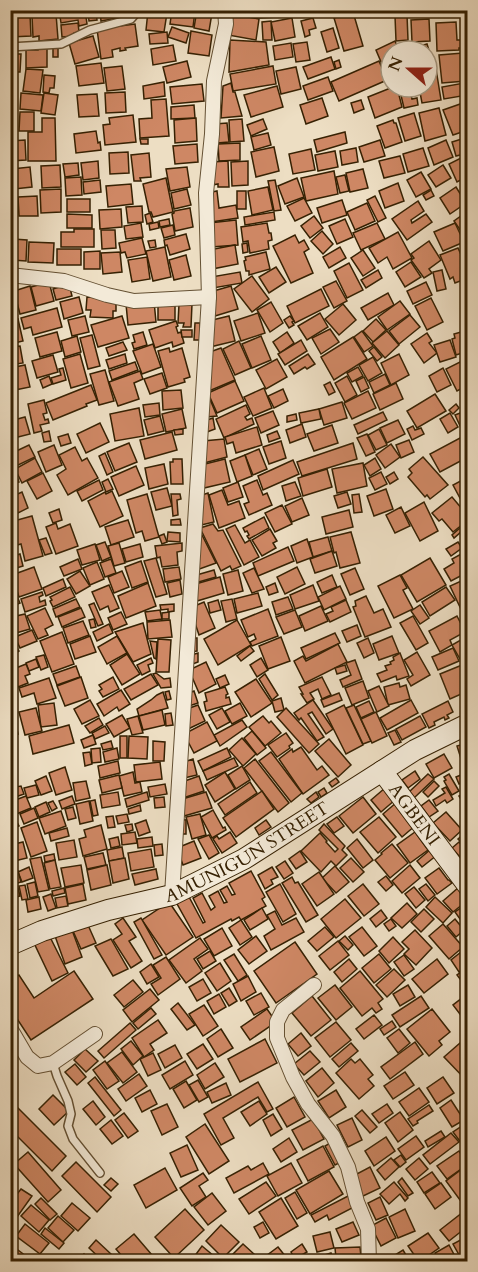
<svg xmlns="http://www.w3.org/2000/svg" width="478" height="1272" viewBox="0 0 478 1272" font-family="Cardo,serif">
	<rect width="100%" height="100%" fill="#eddec3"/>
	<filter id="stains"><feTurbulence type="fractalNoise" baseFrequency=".00333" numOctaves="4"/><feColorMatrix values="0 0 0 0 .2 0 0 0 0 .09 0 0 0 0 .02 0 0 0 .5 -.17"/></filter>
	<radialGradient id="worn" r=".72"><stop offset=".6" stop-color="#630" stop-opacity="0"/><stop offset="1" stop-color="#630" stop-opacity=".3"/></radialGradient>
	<!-- building -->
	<g fill="#ce8764" stroke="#362103" stroke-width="1.5">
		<rect x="35" y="10" width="14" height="3"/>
		<path d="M 59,10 L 85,10 L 87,24 L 79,26 L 78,20 L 61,23 Z"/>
		<path d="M 100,10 L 122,10 L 123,17 L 101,21 Z"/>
		<path d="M 172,10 L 195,11 L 193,27 L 170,24 Z"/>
		<path d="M 197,10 L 212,13 L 209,31 L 194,28 Z"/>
		<path d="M 259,10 L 278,10 L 278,17 L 259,18 Z"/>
		<path d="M 96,11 L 97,20 L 89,21 L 88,13 Z"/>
		<path d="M 148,11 L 167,13 L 164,32 L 146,30 Z"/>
		<path d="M 353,12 L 363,46 L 344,51 L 334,18 Z"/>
		<path d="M 56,14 L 58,39 L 39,41 L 39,36 L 33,37 L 32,16 Z"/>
		<path d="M 232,14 L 259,19 L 256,40 L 228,35 Z"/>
		<path d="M 30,15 L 31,36 L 10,37 L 10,16 Z"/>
		<path d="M 407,15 L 408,40 L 396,41 L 395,16 Z"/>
		<path d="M 292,18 L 295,37 L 275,41 L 271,22 Z"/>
		<path d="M 313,18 L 316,28 L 309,30 L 310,35 L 305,37 L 301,21 Z"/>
		<path d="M 429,19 L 430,41 L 412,42 L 411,20 Z"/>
		<path d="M 271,21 L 272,40 L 263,40 L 262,22 Z"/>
		<path d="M 456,22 L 457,40 L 468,40 L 468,48 L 459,48 L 459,50 L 437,51 L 436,23 Z"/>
		<path d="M 78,23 L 79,32 L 74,33 L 74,36 L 62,37 L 61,25 Z"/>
		<path d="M 135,24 L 138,46 L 125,48 L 126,50 L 120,51 L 120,48 L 112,50 L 113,57 L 101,59 L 97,29 Z"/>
		<path d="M 172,27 L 189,33 L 186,43 L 168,37 Z"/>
		<path d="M 333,28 L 339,48 L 327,52 L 321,32 Z"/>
		<path d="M 191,31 L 212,35 L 209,56 L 188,53 Z"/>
		<path d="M 167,32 L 168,43 L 150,44 L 149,34 Z"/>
		<path d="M 93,36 L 99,57 L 75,64 L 69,43 Z"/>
		<path d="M 230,40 L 266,42 L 269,65 L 229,72 Z"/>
		<path d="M 395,41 L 399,51 L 391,51 L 391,74 L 387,76 L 376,50 Z"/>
		<path d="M 307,42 L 310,60 L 296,62 L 293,44 Z"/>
		<path d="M 291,43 L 293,57 L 275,60 L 273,46 Z"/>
		<path d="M 427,44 L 433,63 L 427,64 L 427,51 L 408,50 Z"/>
		<path d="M 173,45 L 176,61 L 153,65 L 151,49 Z"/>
		<path d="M 38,46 L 47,46 L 47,67 L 26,68 L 26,50 L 38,50 Z"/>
		<rect x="53" y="48" width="5" height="9"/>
		<path d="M 463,53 L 466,81 L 442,83 L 439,55 Z"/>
		<path d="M 15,54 L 21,54 L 20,72 L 10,72 L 10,58 L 14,58 Z"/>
		<path d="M 331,57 L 335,69 L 308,79 L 303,67 Z"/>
		<path d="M 339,60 L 341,67 L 336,69 L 334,62 Z"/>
		<path d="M 187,61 L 191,77 L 167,83 L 163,67 Z"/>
		<path d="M 379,61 L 387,80 L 339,101 L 331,82 Z"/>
		<path d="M 101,63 L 104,83 L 79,86 L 76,66 Z"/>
		<path d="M 122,66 L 125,89 L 107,91 L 104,68 Z"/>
		<path d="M 273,66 L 276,84 L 233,91 L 230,74 Z"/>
		<path d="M 296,67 L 301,89 L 281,94 L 276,71 Z"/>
		<path d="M 26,69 L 43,70 L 40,93 L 23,91 Z"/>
		<path d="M 436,69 L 441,100 L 422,103 L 419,87 L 427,87 L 427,70 Z"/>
		<path d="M 44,75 L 55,76 L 54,88 L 50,88 L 49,93 L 43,92 Z"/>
		<path d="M 328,77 L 333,91 L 308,100 L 303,86 Z"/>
		<path d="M 164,82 L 165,96 L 144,99 L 143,86 Z"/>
		<path d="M 231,83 L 233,92 L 235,92 L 242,116 L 221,118 L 223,86 Z"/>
		<path d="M 464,83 L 468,100 L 462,101 L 461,96 L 444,99 L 442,87 Z"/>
		<path d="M 202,84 L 204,101 L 172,104 L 170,87 Z"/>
		<path d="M 277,86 L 283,107 L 251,117 L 244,95 Z"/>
		<path d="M 393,87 L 397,87 L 402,107 L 375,118 L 368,97 Z"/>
		<path d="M 399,87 L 415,87 L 416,94 L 411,95 L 412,99 L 417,98 L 418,105 L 404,108 Z"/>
		<path d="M 125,92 L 126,112 L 106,113 L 105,93 Z"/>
		<path d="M 21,93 L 43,95 L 41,111 L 20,109 Z"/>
		<path d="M 44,93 L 58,95 L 55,115 L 41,113 Z"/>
		<path d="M 97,94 L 99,116 L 79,117 L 77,95 Z"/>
		<path d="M 322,98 L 328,116 L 306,124 L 300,105 Z"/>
		<path d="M 166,99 L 169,136 L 140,138 L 139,119 L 152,118 L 151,100 Z"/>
		<path d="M 361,100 L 364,109 L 354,113 L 351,103 Z"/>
		<path d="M 10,102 L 15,103 L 14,132 L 10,132 Z"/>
		<path d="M 463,103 L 468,116 L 468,130 L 453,135 L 443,110 Z"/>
		<path d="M 194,105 L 195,118 L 171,119 L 171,107 Z"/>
		<path d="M 439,108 L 446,135 L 425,141 L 419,113 Z"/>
		<path d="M 20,112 L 34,112 L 34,131 L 19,131 Z"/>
		<path d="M 414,113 L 421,136 L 405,141 L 398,118 Z"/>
		<path d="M 133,115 L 136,142 L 105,145 L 103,125 L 110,124 L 109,118 Z"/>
		<path d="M 42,118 L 55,118 L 56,161 L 28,161 L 28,132 L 42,132 Z"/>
		<path d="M 196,118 L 197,141 L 175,143 L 174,120 Z"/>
		<path d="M 242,119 L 244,141 L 230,142 L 229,120 Z"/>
		<path d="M 263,119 L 267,129 L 251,136 L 247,125 Z"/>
		<path d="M 393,120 L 394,123 L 396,123 L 402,142 L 385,148 L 377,126 Z"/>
		<path d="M 227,123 L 229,142 L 217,143 L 215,124 Z"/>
		<path d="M 96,131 L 98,143 L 100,142 L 101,150 L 76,153 L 74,134 Z"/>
		<path d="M 345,132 L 347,143 L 317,152 L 314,140 Z"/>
		<path d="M 268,133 L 271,145 L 254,150 L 251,137 Z"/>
		<path d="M 468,137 L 468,153 L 456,156 L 452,142 Z"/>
		<path d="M 140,139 L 148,139 L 148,144 L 141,144 Z"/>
		<path d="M 25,140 L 26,160 L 10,161 L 10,141 Z"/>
		<path d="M 380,140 L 385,156 L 364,162 L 359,147 Z"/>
		<path d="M 446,140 L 453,157 L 434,165 L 428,148 Z"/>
		<path d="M 240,143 L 240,160 L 219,161 L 218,144 Z"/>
		<path d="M 197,144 L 198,162 L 175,164 L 173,146 Z"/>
		<path d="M 274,147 L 279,171 L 256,177 L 251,152 Z"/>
		<path d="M 356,148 L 358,162 L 342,165 L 340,151 Z"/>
		<path d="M 423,148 L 429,166 L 408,172 L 403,154 Z"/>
		<path d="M 311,149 L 315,170 L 293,174 L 289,154 Z"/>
		<path d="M 335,151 L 338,167 L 318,171 L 315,155 Z"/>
		<path d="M 128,152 L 129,173 L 110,174 L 109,153 Z"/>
		<path d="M 149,153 L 151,177 L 140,178 L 141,181 L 134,181 L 131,155 Z"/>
		<path d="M 467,155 L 468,176 L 457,182 L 449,164 Z"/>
		<path d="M 400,156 L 405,173 L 384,178 L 379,161 Z"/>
		<path d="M 98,161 L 99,178 L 83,180 L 81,163 Z"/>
		<path d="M 228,161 L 229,187 L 218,187 L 218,184 L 212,185 L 211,162 Z"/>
		<path d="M 248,161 L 248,185 L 232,186 L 231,162 Z"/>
		<path d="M 78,163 L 79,175 L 65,177 L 63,164 Z"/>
		<path d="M 60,165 L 61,187 L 42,188 L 41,166 Z"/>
		<path d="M 443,165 L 451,178 L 436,187 L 428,175 Z"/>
		<path d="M 30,167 L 32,187 L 14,189 L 12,169 Z"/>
		<path d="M 187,167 L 190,187 L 170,191 L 166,169 Z"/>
		<path d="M 363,169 L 368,188 L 350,192 L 346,173 Z"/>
		<path d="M 334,171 L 338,194 L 306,201 L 301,178 Z"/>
		<path d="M 421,172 L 431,189 L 416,197 L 407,180 Z"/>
		<path d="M 345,175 L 349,191 L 340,193 L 336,177 Z"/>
		<path d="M 81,177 L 82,195 L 66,196 L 65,178 Z"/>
		<path d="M 166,178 L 173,212 L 153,217 L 151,212 L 149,212 L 143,184 Z"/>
		<path d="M 297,178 L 304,197 L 285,204 L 278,186 Z"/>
		<path d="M 468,179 L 468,192 L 463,181 Z"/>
		<path d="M 100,180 L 101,192 L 84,194 L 83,182 Z"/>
		<path d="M 275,180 L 281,210 L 274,211 L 268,181 Z"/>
		<path d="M 398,183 L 404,201 L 385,208 L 379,191 Z"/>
		<path d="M 131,184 L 133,204 L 108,207 L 106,186 Z"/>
		<path d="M 268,187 L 273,210 L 252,215 L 248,191 Z"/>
		<path d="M 456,187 L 466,203 L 450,214 L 440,198 Z"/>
		<path d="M 61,189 L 61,212 L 41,213 L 40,190 Z"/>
		<path d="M 187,189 L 191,205 L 174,209 L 171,193 Z"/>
		<path d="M 431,190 L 434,196 L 426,200 L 423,195 Z"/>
		<path d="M 217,191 L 219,208 L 236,205 L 238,218 L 211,222 L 207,193 Z"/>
		<rect x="237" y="191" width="9" height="18"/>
		<path d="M 37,196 L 38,216 L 19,216 L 18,197 Z"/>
		<path d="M 375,196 L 386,218 L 378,222 L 367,200 Z"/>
		<path d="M 304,198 L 312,213 L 295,221 L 287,206 Z"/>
		<rect x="67" y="199" width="23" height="13"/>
		<path d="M 342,200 L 347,215 L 322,223 L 317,208 Z"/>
		<path d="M 418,201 L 424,211 L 411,220 L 412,223 L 426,214 L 432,222 L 407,240 L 392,219 Z"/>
		<path d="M 367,203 L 375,221 L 355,230 L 347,212 Z"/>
		<path d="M 142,206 L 143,222 L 128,223 L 126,207 Z"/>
		<path d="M 190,208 L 193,227 L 175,231 L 172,214 L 174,213 L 174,211 Z"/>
		<path d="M 121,209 L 122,227 L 100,229 L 99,210 Z"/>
		<path d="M 468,211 L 468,235 L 465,237 L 454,221 Z"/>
		<path d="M 274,212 L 275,220 L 245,225 L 244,217 Z"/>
		<path d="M 150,213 L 153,222 L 147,224 L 145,215 Z"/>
		<path d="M 67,214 L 92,215 L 92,228 L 67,228 Z"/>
		<path d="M 314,216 L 323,228 L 310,238 L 301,226 Z"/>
		<path d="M 169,219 L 170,225 L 160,227 L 159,221 Z"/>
		<path d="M 345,219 L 353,237 L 337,244 L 329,226 Z"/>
		<path d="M 236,220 L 238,245 L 211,247 L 209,223 Z"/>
		<path d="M 158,222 L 159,228 L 150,230 L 149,224 Z"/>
		<path d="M 141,223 L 143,237 L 126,239 L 124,226 Z"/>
		<path d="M 267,223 L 269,233 L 271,233 L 272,240 L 268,241 L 269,249 L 250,253 L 248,241 L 243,242 L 241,227 Z"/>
		<path d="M 377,223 L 385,239 L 361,250 L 353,233 Z"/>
		<path d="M 455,223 L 464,242 L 443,251 L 434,232 Z"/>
		<path d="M 173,225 L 175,235 L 164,238 L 161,228 Z"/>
		<path d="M 74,229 L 94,229 L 94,247 L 61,247 L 61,232 L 74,232 Z"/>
		<path d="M 101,230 L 115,230 L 116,248 L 102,249 Z"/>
		<path d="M 322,231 L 333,244 L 323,254 L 311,241 Z"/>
		<path d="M 398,232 L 412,258 L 393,269 L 387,257 L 378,263 L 369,248 Z"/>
		<path d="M 186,234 L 190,249 L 170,255 L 167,245 L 165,246 L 164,240 Z"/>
		<path d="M 295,235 L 299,243 L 304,240 L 309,249 L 304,252 L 313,273 L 291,283 L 273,246 Z"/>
		<path d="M 142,238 L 146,254 L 127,258 L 125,252 L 121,253 L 119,243 Z"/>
		<path d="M 13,239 L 27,240 L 26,261 L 12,260 Z"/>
		<path d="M 155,240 L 156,247 L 150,248 L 148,241 Z"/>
		<path d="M 429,241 L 441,260 L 429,269 L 432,273 L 424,278 L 411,260 L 414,258 L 411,254 Z"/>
		<path d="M 29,242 L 54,243 L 53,263 L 28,262 Z"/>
		<path d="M 247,243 L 248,252 L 243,253 L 242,244 Z"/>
		<path d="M 235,245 L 238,264 L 212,269 L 209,250 Z"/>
		<path d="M 165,247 L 171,277 L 153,281 L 146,251 Z"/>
		<path d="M 340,247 L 346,258 L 329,268 L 323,257 Z"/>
		<path d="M 458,248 L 468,270 L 468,278 L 455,283 L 453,277 L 450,279 L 440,255 Z"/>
		<rect x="57" y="249" width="24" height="16"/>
		<path d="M 363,250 L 375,268 L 363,276 L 351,258 Z"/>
		<path d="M 100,251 L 100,269 L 84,269 L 84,252 Z"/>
		<path d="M 120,252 L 122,272 L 103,274 L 101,253 Z"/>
		<path d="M 266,252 L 270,269 L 249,275 L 249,271 L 246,271 L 244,261 L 246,260 L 245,257 Z"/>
		<path d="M 186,255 L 191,276 L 174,280 L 169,260 Z"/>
		<path d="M 147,257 L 150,279 L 132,282 L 128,260 Z"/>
		<path d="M 411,262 L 421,277 L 405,287 L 396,272 Z"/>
		<path d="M 349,263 L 363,290 L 347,298 L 334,271 Z"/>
		<path d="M 276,267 L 286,282 L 269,293 L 259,277 Z"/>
		<path d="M 378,270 L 382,278 L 366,288 L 361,280 Z"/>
		<path d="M 442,270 L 446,289 L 437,291 L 433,272 Z"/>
		<path d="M 240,272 L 242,283 L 213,288 L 211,277 Z"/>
		<path d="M 252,276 L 269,299 L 252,312 L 234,289 Z"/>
		<path d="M 336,281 L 347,301 L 334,308 L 323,287 Z"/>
		<path d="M 49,282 L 54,301 L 36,306 L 31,287 Z"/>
		<path d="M 426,282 L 432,295 L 413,304 L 407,291 Z"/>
		<path d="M 69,284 L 72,296 L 56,300 L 53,289 Z"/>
		<path d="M 30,286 L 36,310 L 20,314 L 14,291 Z"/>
		<path d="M 231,286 L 238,309 L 215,316 L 210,292 Z"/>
		<path d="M 321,289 L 329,306 L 295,323 L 287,306 Z"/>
		<path d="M 388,293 L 394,305 L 368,320 L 361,308 Z"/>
		<path d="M 79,297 L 83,313 L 64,319 L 60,302 Z"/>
		<path d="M 87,297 L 116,299 L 116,311 L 113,311 L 113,318 L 90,317 L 91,310 L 86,310 Z"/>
		<path d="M 431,298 L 443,322 L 427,330 L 415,306 Z"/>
		<path d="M 175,300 L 175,320 L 158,320 L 158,301 Z"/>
		<path d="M 10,301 L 12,301 L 16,316 L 10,317 Z"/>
		<path d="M 154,301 L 156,322 L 128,325 L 126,304 Z"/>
		<path d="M 400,301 L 410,314 L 387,330 L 378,317 Z"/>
		<path d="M 271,302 L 283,323 L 270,332 L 257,310 Z"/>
		<path d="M 179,304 L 192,304 L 191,327 L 183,327 L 184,323 L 178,323 Z"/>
		<path d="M 343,304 L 356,320 L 339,335 L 325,319 Z"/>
		<path d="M 57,308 L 62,327 L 33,335 L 31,327 L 24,329 L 21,318 Z"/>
		<path d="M 258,313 L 265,333 L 241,341 L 234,321 Z"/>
		<path d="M 320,313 L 328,327 L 307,340 L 298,326 Z"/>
		<path d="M 410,315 L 420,327 L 399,344 L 389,331 Z"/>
		<path d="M 85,316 L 89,332 L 72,336 L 68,320 Z"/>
		<path d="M 122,316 L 129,338 L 98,347 L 91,325 Z"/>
		<path d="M 229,316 L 235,341 L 210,347 L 208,321 Z"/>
		<path d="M 290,316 L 294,321 L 292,322 L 294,325 L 289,328 L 284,320 Z"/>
		<path d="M 18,319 L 23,341 L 10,344 L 10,321 Z"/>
		<path d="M 376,319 L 386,330 L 373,342 L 363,331 Z"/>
		<path d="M 176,321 L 178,326 L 176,327 L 178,333 L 181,332 L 184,343 L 173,347 L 172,342 L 155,348 L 149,330 Z"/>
		<path d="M 195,323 L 200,323 L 200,340 L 194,340 Z"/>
		<path d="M 330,329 L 339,342 L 321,354 L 312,338 Z"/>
		<path d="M 181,330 L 192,330 L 192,337 L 182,337 Z"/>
		<path d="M 468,330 L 468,351 L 456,355 L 452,339 L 455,338 L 454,334 Z"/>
		<path d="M 362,331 L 373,346 L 364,352 L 354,337 Z"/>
		<path d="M 387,331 L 399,345 L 385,358 L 372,343 Z"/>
		<path d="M 57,332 L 62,351 L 40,357 L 35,338 Z"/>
		<path d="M 143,332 L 147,345 L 134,349 L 132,343 L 135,342 L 133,335 Z"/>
		<path d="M 287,332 L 294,343 L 280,353 L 273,342 Z"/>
		<path d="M 427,333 L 432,341 L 429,343 L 437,353 L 424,363 L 411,344 Z"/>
		<path d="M 92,335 L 100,366 L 88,369 L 80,338 Z"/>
		<path d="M 77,336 L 81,352 L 65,357 L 61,341 Z"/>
		<path d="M 261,336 L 271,360 L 252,368 L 242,344 Z"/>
		<path d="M 353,337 L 367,359 L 334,380 L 321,357 Z"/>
		<path d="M 301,340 L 307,351 L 285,365 L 278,354 Z"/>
		<path d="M 450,340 L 456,357 L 440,362 L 434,345 Z"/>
		<path d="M 239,341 L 251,368 L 235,375 L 223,349 Z"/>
		<path d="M 123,342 L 127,350 L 109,356 L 106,348 Z"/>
		<path d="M 153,344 L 161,367 L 142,374 L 133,351 Z"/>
		<path d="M 20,346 L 23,363 L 10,365 L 10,347 Z"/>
		<path d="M 374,347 L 382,357 L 377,361 L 369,351 Z"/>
		<path d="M 169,348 L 170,352 L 182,348 L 190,377 L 184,379 L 185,382 L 168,387 L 158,351 Z"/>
		<path d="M 221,348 L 235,380 L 209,391 L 207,353 Z"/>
		<path d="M 80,354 L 88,383 L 71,388 L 63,359 Z"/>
		<path d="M 125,354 L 127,363 L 109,369 L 106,360 Z"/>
		<path d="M 308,354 L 315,364 L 307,369 L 305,367 L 294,374 L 289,366 Z"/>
		<path d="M 399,354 L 409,375 L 391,385 L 381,363 Z"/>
		<path d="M 53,355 L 58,372 L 37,378 L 32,361 Z"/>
		<path d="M 373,357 L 382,373 L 368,381 L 359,365 Z"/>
		<path d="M 277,359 L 287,377 L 266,389 L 256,370 Z"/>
		<path d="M 464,360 L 468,368 L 468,385 L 457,391 L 446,369 Z"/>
		<path d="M 135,362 L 138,370 L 112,380 L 109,371 Z"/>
		<path d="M 25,365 L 30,387 L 10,391 L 10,368 Z"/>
		<path d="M 358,367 L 363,376 L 352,382 L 347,373 Z"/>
		<path d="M 63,368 L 66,380 L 53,384 L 51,378 L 61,375 L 59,369 Z"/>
		<path d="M 443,368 L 451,385 L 437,392 L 429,376 Z"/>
		<path d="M 105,370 L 114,401 L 99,405 L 90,374 Z"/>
		<path d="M 140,371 L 143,379 L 134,383 L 139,399 L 118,406 L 109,382 Z"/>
		<path d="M 162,373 L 167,388 L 150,394 L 144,379 Z"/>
		<path d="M 385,374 L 390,385 L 374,393 L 369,382 Z"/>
		<path d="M 49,376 L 52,384 L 43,388 L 40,380 Z"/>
		<path d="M 347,376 L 357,395 L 345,402 L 335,383 Z"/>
		<path d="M 364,377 L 369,388 L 361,392 L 356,381 Z"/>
		<path d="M 235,381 L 244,401 L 217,413 L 208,393 Z"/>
		<path d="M 330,382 L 335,392 L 329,395 L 324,385 Z"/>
		<path d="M 396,383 L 403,399 L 380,410 L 373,394 Z"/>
		<path d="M 91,385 L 97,400 L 86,404 L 87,406 L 53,420 L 46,403 Z"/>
		<path d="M 264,388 L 272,408 L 253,416 L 244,397 Z"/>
		<path d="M 283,389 L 288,401 L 274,408 L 268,396 Z"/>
		<path d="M 181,390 L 183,408 L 163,410 L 162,391 Z"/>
		<path d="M 368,391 L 376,408 L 352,419 L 344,403 Z"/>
		<path d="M 435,394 L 446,411 L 417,428 L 407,411 Z"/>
		<path d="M 209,397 L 217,416 L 206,417 Z"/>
		<path d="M 44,400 L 47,413 L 43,414 L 45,420 L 48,419 L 49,423 L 40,425 L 42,431 L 34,433 L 28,404 Z"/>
		<path d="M 342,402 L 347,418 L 324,425 L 319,409 Z"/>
		<path d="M 159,403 L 160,415 L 145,417 L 143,405 Z"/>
		<path d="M 456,404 L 459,408 L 453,414 L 449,410 Z"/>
		<path d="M 246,405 L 250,414 L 245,417 L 247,420 L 252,418 L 254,424 L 224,438 L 216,419 Z"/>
		<path d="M 139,408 L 144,436 L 115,441 L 110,414 Z"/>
		<path d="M 182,409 L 186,428 L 166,432 L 162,414 Z"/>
		<path d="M 319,409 L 321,419 L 301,423 L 299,413 Z"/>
		<path d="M 468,410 L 468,427 L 462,430 L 455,415 Z"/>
		<path d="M 273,411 L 279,425 L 261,433 L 255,418 Z"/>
		<path d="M 383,412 L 387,420 L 358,434 L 354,425 Z"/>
		<path d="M 450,413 L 458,427 L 448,433 L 440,419 Z"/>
		<path d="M 296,414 L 297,420 L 287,422 L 287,416 Z"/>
		<path d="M 160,416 L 164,431 L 148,435 L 144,420 Z"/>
		<path d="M 25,417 L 30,434 L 10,439 L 10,421 Z"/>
		<path d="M 213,418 L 215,429 L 207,432 L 204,421 Z"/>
		<path d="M 398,420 L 405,434 L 387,443 L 380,428 Z"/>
		<path d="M 100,423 L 109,442 L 86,453 L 77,434 Z"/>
		<path d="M 302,424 L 306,437 L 290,443 L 286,430 Z"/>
		<path d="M 332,425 L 338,443 L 314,451 L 307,434 Z"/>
		<path d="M 413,426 L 415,430 L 421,428 L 424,434 L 412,440 L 407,429 Z"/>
		<path d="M 257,427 L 262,445 L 236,453 L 233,442 L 227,444 L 225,437 Z"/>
		<path d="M 183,429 L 183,434 L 175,435 L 174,430 Z"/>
		<path d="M 379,429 L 387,445 L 376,450 L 368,435 Z"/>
		<path d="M 49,431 L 51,441 L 44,442 L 42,433 Z"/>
		<path d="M 277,431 L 280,438 L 269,442 L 267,435 Z"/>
		<path d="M 172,432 L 177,450 L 145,459 L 140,440 Z"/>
		<path d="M 68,434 L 71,443 L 61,446 L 58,437 Z"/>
		<path d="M 367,434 L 375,452 L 366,456 L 357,438 Z"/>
		<path d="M 460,438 L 468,452 L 468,457 L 440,472 L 430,454 Z"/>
		<path d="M 224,439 L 227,457 L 204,463 L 203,441 Z"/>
		<path d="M 409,440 L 414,452 L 401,458 L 396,445 Z"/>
		<path d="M 281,441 L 286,458 L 269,464 L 263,447 Z"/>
		<path d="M 129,443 L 137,462 L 115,471 L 107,452 Z"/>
		<path d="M 353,443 L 357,459 L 302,476 L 297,462 Z"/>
		<path d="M 391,444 L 400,457 L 385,468 L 376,455 Z"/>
		<path d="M 29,445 L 35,457 L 14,467 L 10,459 L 10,454 Z"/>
		<path d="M 54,445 L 62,465 L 46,472 L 38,452 Z"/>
		<path d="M 75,447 L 82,461 L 87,458 L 98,478 L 68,495 L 57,475 L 66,469 L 59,455 Z"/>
		<path d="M 259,449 L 267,469 L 253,475 L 245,455 Z"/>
		<path d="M 105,453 L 113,472 L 107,475 L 99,456 Z"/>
		<path d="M 245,455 L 252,476 L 237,482 L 230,461 Z"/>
		<path d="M 423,457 L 448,485 L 430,499 L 427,495 L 425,497 L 408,477 L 412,473 L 409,469 Z"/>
		<path d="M 35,458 L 42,472 L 22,483 L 15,469 Z"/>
		<path d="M 375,458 L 381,469 L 370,476 L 364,465 Z"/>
		<path d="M 173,459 L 182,459 L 183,484 L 171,484 L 170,462 L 173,462 Z"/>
		<path d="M 225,459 L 230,482 L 204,488 L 201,465 Z"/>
		<path d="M 293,460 L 299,474 L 263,490 L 258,476 Z"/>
		<path d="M 363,463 L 367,486 L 337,493 L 332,469 Z"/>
		<path d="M 164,464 L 168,484 L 149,489 L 145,468 Z"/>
		<path d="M 136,466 L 144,485 L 119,496 L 111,477 Z"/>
		<path d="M 14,468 L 19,482 L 10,485 L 10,469 Z"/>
		<path d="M 327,469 L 332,487 L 303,496 L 298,478 Z"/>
		<path d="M 381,472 L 387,484 L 375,490 L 369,478 Z"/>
		<path d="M 394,472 L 398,479 L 390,484 L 386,477 Z"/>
		<path d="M 43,473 L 52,491 L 37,499 L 27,481 Z"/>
		<path d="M 468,477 L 468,496 L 461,500 L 453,485 Z"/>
		<path d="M 108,479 L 113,489 L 106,492 L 102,482 Z"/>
		<path d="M 99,480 L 103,490 L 82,501 L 77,491 Z"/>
		<path d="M 257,480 L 263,495 L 267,493 L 272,505 L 249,515 L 244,504 L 249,502 L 243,486 Z"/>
		<path d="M 238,482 L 243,497 L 228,502 L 223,488 Z"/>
		<path d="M 295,482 L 301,496 L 286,501 L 282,486 Z"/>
		<path d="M 167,488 L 172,506 L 156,510 L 151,492 Z"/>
		<path d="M 386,489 L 393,509 L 374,516 L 367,496 Z"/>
		<path d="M 222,490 L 228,505 L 239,501 L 245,518 L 219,528 L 209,495 Z"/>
		<path d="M 112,491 L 123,516 L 100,527 L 88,501 L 105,492 L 106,494 Z"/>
		<path d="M 22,492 L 28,508 L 18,513 L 11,497 Z"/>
		<path d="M 347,492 L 351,504 L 338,508 L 334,496 Z"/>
		<path d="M 208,493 L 214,522 L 197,526 L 199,496 Z"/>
		<path d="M 147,494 L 159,537 L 145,541 L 142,531 L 136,533 L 127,500 Z"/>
		<path d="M 171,494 L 180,494 L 181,499 L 177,500 L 178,515 L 173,516 Z"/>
		<path d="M 359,494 L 362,512 L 354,513 L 352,495 Z"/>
		<path d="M 452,497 L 468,516 L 468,520 L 453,532 L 442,519 L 439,521 L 432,513 Z"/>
		<path d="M 302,498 L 309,515 L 292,522 L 285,506 Z"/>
		<path d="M 468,499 L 468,512 L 462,502 Z"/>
		<path d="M 424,502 L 438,531 L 420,541 L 405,513 Z"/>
		<path d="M 282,505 L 292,524 L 275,532 L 265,513 Z"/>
		<path d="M 401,507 L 410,526 L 395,533 L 386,515 Z"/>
		<path d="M 59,509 L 62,520 L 53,523 L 49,513 Z"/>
		<path d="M 349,510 L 353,527 L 326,534 L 322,517 Z"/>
		<path d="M 32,516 L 43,556 L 25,561 L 21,544 L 10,547 L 10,522 Z"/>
		<path d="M 264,517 L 269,528 L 249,539 L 247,536 L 249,535 L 247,531 L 245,532 L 243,528 Z"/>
		<path d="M 180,519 L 181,525 L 171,525 L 171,520 Z"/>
		<path d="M 128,520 L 134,537 L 111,545 L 105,527 Z"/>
		<path d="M 56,523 L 58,529 L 70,524 L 78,546 L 56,554 L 46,527 Z"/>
		<path d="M 213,524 L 218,531 L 223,530 L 241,566 L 232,570 L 230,566 L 221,571 L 200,528 Z"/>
		<path d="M 235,525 L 245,543 L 250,540 L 259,557 L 244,565 L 226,529 Z"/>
		<path d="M 460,528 L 462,531 L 454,538 L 452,535 Z"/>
		<path d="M 270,529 L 277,541 L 273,543 L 276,548 L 262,556 L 252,540 Z"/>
		<path d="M 168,532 L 180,533 L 180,542 L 167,541 Z"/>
		<path d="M 351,532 L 360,563 L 340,568 L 336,552 L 334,553 L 330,537 Z"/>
		<path d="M 201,533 L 216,563 L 194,571 L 196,537 Z"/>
		<path d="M 164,534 L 167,542 L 162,544 L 159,536 Z"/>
		<path d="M 328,537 L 332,551 L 313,557 L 309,542 Z"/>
		<path d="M 46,538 L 52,553 L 45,555 L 39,540 Z"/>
		<path d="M 307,539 L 313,557 L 297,563 L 291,546 Z"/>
		<path d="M 105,542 L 111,557 L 102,561 L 96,545 Z"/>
		<path d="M 458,542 L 462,548 L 451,556 L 446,549 Z"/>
		<path d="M 119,543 L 125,563 L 114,566 L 108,546 Z"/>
		<path d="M 182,543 L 182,551 L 177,552 L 178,565 L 162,567 L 160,557 L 157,558 L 155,546 Z"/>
		<path d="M 95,544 L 100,560 L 82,565 L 77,550 Z"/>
		<path d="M 140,544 L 143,557 L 126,562 L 122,549 Z"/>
		<path d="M 288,547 L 294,561 L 258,576 L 253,563 Z"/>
		<path d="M 332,551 L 337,566 L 315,573 L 310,559 Z"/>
		<path d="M 463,553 L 468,562 L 468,572 L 451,581 L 444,569 L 454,563 L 452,559 Z"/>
		<path d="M 20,554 L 23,566 L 10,570 L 10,557 Z"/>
		<path d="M 156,558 L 167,594 L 156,597 L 144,561 Z"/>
		<path d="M 430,558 L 446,585 L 417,602 L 401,575 Z"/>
		<path d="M 78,559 L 82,569 L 64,576 L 60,567 Z"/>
		<path d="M 111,559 L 116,573 L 105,577 L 100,563 Z"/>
		<path d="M 141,561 L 148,582 L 132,588 L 125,567 Z"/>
		<path d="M 97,562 L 104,579 L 90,585 L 83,568 Z"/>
		<path d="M 34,567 L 42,589 L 19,597 L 12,575 Z"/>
		<path d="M 179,567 L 181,579 L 165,582 L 163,569 Z"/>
		<path d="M 297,567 L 305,584 L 285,594 L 277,577 Z"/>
		<path d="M 254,568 L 264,589 L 252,593 L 243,573 Z"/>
		<path d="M 355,568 L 364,589 L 350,595 L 341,574 Z"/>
		<path d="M 214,570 L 216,577 L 195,583 L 193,576 Z"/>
		<path d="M 238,570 L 243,591 L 228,595 L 223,574 Z"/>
		<path d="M 80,571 L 90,586 L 76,594 L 67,579 Z"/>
		<path d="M 122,571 L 129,587 L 114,593 L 108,577 Z"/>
		<path d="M 332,575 L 337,587 L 322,593 L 317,582 Z"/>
		<path d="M 400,575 L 407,588 L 403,590 L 413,609 L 394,618 L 378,586 Z"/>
		<path d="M 220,577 L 224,593 L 197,601 L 192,585 Z"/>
		<path d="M 468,578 L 468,624 L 450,586 Z"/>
		<path d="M 63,579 L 66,587 L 46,596 L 43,588 Z"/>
		<path d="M 10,580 L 20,603 L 10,607 Z"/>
		<path d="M 180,580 L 182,594 L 170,597 L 167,583 Z"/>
		<path d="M 148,583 L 156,606 L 126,618 L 118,596 Z"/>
		<path d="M 275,583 L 278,592 L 269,595 L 266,587 Z"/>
		<path d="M 109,585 L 119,608 L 110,612 L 108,606 L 100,610 L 92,592 Z"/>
		<path d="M 313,585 L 319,601 L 295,609 L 290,595 Z"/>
		<path d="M 340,586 L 346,599 L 324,610 L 318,597 Z"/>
		<path d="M 70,587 L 75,597 L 53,607 L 50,601 L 52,600 L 50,597 Z"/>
		<path d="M 446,587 L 455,600 L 430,616 L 422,602 Z"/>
		<path d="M 42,592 L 43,595 L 39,597 L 40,602 L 45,600 L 46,605 L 25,612 L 21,599 Z"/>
		<path d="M 258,593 L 262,606 L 237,613 L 234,599 Z"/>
		<path d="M 366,596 L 374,613 L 383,609 L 391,627 L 365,637 L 353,607 L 356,606 L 355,601 Z"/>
		<path d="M 288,597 L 293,609 L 276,615 L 272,602 Z"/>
		<path d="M 76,599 L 80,607 L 56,617 L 53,609 Z"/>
		<path d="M 232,599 L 237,619 L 226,622 L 221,601 Z"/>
		<path d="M 218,600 L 221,610 L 210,613 L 208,603 Z"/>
		<path d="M 346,600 L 351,612 L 330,622 L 326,614 L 333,611 L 331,607 Z"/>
		<path d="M 204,602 L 215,628 L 199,635 L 190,608 Z"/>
		<path d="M 94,603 L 103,624 L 98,626 L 89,605 Z"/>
		<path d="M 174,604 L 174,611 L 168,612 L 168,609 L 161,610 L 160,605 Z"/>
		<path d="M 420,605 L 429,618 L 420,624 L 411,611 Z"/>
		<path d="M 321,606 L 328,621 L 305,631 L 299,616 Z"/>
		<path d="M 45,608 L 53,625 L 45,629 L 48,635 L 38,639 L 27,616 Z"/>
		<path d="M 81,608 L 85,617 L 62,627 L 58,617 Z"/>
		<path d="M 268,609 L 278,636 L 252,646 L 250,642 L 256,639 L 254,634 L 248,637 L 241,620 Z"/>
		<path d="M 160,610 L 162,619 L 147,621 L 145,612 Z"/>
		<path d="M 295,610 L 302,627 L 284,634 L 276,617 Z"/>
		<path d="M 15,612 L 16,616 L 25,614 L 30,629 L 16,633 L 10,616 L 10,614 Z"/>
		<path d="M 121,612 L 127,624 L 113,630 L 108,618 Z"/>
		<path d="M 169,612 L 169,619 L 162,619 L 162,613 Z"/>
		<path d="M 413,616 L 428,643 L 416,650 L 400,623 Z"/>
		<path d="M 457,616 L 465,632 L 450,640 L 452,645 L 440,652 L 429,631 Z"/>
		<path d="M 94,619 L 96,627 L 91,628 L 89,620 Z"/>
		<path d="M 170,620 L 172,637 L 148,639 L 147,622 Z"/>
		<path d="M 237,620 L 251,645 L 218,665 L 204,639 Z"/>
		<path d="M 83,621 L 89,635 L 68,643 L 63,628 Z"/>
		<path d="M 143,623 L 151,654 L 133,662 L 115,632 Z"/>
		<path d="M 109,624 L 113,633 L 97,641 L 93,632 Z"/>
		<path d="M 357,625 L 361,636 L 347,642 L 342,631 Z"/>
		<path d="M 32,630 L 37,641 L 20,648 L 15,637 Z"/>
		<path d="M 62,632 L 74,664 L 52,672 L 40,641 Z"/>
		<path d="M 335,633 L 340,643 L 306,659 L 301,648 Z"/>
		<path d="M 90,636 L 96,652 L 75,659 L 70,644 Z"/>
		<path d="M 117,636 L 127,653 L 107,664 L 98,647 Z"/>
		<path d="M 392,636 L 399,653 L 379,660 L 373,644 Z"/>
		<path d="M 281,637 L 290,661 L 268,669 L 259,646 Z"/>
		<path d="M 466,637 L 468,640 L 468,655 L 460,659 L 452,645 Z"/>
		<path d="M 189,638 L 197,638 L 197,651 L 188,652 Z"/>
		<path d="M 368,638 L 374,653 L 364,658 L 357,643 Z"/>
		<path d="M 158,639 L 171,640 L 169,672 L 156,672 Z"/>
		<path d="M 12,640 L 19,651 L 10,657 L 10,641 Z"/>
		<path d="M 150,641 L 157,642 L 156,659 L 154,658 Z"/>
		<path d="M 338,644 L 347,662 L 305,683 L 294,661 L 303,656 L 306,661 Z"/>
		<path d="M 250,646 L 254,651 L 241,661 L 237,656 Z"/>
		<path d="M 453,648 L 459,661 L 438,670 L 432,657 Z"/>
		<path d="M 417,652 L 430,675 L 411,686 L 407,679 L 413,675 L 404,660 Z"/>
		<path d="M 198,653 L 198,662 L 190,665 L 188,656 Z"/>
		<path d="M 400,653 L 409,676 L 397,680 L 396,676 L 381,682 L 377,674 L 387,670 L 385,666 L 391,664 L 390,662 L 394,660 L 393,657 Z"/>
		<path d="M 127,654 L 140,674 L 122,685 L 110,665 Z"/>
		<path d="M 44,655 L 48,667 L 41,670 L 36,657 Z"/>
		<path d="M 151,658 L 153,663 L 148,665 L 150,671 L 142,675 L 137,665 Z"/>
		<path d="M 261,658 L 268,670 L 257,677 L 250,665 Z"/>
		<path d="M 36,659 L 39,667 L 29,671 L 26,663 Z"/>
		<path d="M 355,660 L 362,679 L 343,687 L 340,680 L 351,675 L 346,663 Z"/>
		<path d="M 206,662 L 216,684 L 199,693 L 189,670 Z"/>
		<path d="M 26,664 L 30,674 L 25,676 L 28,683 L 18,687 L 11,670 Z"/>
		<path d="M 345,665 L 347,671 L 337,674 L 335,668 Z"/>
		<path d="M 462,665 L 468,678 L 468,691 L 450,699 L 440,674 Z"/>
		<path d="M 76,666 L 80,677 L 57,685 L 53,674 Z"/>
		<path d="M 156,673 L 164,679 L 170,678 L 171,687 L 161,688 L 153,674 Z"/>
		<path d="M 151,674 L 158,685 L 131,700 L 124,689 Z"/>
		<path d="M 265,674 L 278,695 L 272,700 L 259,679 Z"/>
		<path d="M 225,675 L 229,684 L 220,688 L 216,679 Z"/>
		<path d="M 81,677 L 88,698 L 65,706 L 57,686 Z"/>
		<path d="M 113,677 L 119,689 L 103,697 L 99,691 L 102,689 L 99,685 Z"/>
		<path d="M 322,677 L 331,695 L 322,699 L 318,689 L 310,693 L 314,699 L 307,703 L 301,694 L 303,694 L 299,687 Z"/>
		<path d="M 49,678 L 56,698 L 37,704 L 34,693 L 22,697 L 19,688 Z"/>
		<path d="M 256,679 L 272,703 L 251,717 L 235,692 Z"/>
		<path d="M 363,681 L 369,698 L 352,705 L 345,688 Z"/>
		<path d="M 399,683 L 400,687 L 406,685 L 410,699 L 388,705 L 384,687 Z"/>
		<path d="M 10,686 L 16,697 L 10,701 Z"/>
		<path d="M 379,686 L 389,706 L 377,712 L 368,691 Z"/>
		<path d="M 225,687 L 228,694 L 226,695 L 226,698 L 229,697 L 231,704 L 206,711 L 204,702 L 207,701 L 205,693 Z"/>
		<path d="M 121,690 L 130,704 L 119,711 L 117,707 L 104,716 L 97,704 Z"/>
		<path d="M 169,691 L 171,699 L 167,700 L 165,692 Z"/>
		<path d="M 194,691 L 198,703 L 186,707 L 186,694 Z"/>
		<path d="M 163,692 L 168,708 L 139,716 L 137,709 L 151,700 L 157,695 Z"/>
		<path d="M 339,693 L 342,700 L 324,707 L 321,700 Z"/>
		<path d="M 281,698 L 284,710 L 275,712 L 272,701 Z"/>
		<path d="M 90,700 L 99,716 L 82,724 L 74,709 Z"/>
		<path d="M 313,700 L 333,729 L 326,734 L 312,712 L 308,714 L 324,737 L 317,741 L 301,718 L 299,720 L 294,713 Z"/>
		<path d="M 411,700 L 418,713 L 387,730 L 380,718 Z"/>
		<path d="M 369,701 L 374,712 L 361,718 L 356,707 Z"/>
		<path d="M 448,701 L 453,712 L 447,715 L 449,718 L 445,720 L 444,717 L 434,722 L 435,725 L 429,728 L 422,714 Z"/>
		<path d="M 54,703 L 57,725 L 41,727 L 38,705 Z"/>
		<path d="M 240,703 L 247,716 L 232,724 L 225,711 Z"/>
		<path d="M 198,705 L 205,721 L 186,730 L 184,710 Z"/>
		<path d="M 344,705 L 363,745 L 346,754 L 326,714 Z"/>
		<path d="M 354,705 L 371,741 L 363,744 L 346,708 Z"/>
		<path d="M 36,708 L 42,731 L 25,735 L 19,712 Z"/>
		<path d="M 222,708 L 230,722 L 217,729 L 209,715 Z"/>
		<path d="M 286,708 L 319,744 L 309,753 L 277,717 Z"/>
		<path d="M 162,710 L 165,725 L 143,730 L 139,716 Z"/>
		<path d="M 376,712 L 387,736 L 372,743 L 361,719 Z"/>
		<path d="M 171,713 L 173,725 L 166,726 L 165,714 Z"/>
		<path d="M 14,714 L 18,734 L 10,735 L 10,715 Z"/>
		<path d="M 122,715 L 130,728 L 114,737 L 106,724 Z"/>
		<path d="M 138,716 L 143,733 L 132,735 L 127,719 Z"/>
		<path d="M 263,716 L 269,723 L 271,721 L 281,733 L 265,746 L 249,727 Z"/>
		<path d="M 420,716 L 426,727 L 402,740 L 396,729 Z"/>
		<path d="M 99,718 L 103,725 L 90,733 L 85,726 Z"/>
		<path d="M 242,720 L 247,727 L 220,746 L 214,735 Z"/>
		<path d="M 207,722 L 217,741 L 194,753 L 184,734 Z"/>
		<path d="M 69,725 L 74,743 L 33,754 L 29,736 Z"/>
		<path d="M 105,726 L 109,733 L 95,739 L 92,733 Z"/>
		<path d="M 395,730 L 401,742 L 394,745 L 388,733 Z"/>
		<path d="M 252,731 L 266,748 L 257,755 L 244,738 Z"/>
		<path d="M 286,733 L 293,743 L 289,746 L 290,748 L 277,757 L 268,745 Z"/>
		<path d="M 93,735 L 96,744 L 84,748 L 81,740 Z"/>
		<rect x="120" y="736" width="7" height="22"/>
		<path d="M 129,736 L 148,737 L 147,759 L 128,758 Z"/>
		<path d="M 242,738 L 256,754 L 243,766 L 229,750 Z"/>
		<path d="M 329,739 L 351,765 L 338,777 L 315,751 Z"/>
		<path d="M 111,741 L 113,748 L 103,750 L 101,744 Z"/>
		<path d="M 153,741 L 165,742 L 164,761 L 153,761 Z"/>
		<path d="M 468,743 L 468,763 L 463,765 L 457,746 Z"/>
		<path d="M 301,747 L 317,770 L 322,766 L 329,775 L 303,794 L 279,759 L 292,749 L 293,752 Z"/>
		<path d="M 100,748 L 101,762 L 92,763 L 91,749 Z"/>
		<path d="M 117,748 L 119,759 L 105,762 L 103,752 Z"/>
		<path d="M 227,748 L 231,757 L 203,771 L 198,761 Z"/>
		<path d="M 90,752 L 92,764 L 85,766 L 83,753 Z"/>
		<path d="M 271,752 L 302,793 L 291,802 L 259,761 Z"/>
		<path d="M 444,754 L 452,768 L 434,778 L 426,764 Z"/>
		<path d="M 234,758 L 238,766 L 207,780 L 203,771 Z"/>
		<path d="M 193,759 L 197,775 L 184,778 L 181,763 Z"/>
		<path d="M 255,759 L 289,803 L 278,812 L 244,768 Z"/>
		<path d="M 118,761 L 120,773 L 100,778 L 98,766 Z"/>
		<path d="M 160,762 L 162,779 L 136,782 L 134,765 Z"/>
		<path d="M 242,766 L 250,780 L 236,789 L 228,775 Z"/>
		<path d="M 65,767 L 72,790 L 56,795 L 49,773 Z"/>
		<path d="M 415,771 L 420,779 L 408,788 L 402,780 Z"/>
		<path d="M 133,772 L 135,783 L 140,782 L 142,792 L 124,796 L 119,776 Z"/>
		<path d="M 225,772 L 235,789 L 215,802 L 205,785 Z"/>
		<path d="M 468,772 L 468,780 L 459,784 L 456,777 Z"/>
		<path d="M 428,774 L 434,779 L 414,798 L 409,792 Z"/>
		<path d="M 449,774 L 459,791 L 452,795 L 444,781 L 446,780 L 444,777 Z"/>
		<path d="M 119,775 L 122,788 L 102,793 L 99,780 Z"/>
		<path d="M 46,776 L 52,791 L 41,795 L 35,781 Z"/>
		<path d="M 199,776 L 204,791 L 183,798 L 179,783 Z"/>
		<path d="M 336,778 L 339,782 L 332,787 L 329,783 Z"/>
		<path d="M 13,780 L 16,787 L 21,786 L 24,794 L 10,799 L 10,781 Z"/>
		<path d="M 86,781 L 90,798 L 76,801 L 73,783 Z"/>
		<path d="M 434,781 L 439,786 L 428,797 L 423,792 Z"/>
		<path d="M 250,782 L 257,793 L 225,815 L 218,804 Z"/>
		<path d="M 165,784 L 167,794 L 150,797 L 148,787 Z"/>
		<path d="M 36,785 L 39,795 L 27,798 L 24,788 Z"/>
		<path d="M 446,787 L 453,799 L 447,803 L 445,800 L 436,806 L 433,800 L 445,793 L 442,789 Z"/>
		<path d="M 324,788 L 327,793 L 321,797 L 318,792 Z"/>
		<path d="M 385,788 L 395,800 L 381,812 L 371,800 Z"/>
		<path d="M 262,791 L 274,809 L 236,837 L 223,818 Z"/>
		<path d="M 468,791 L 468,811 L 459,796 Z"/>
		<path d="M 118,792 L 120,805 L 102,808 L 100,795 Z"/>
		<path d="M 147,792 L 149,800 L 127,807 L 125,799 Z"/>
		<path d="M 206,792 L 212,808 L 184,816 L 179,800 Z"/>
		<path d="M 316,792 L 319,797 L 311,803 L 307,799 Z"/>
		<path d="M 26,796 L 31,808 L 14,815 L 10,802 Z"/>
		<path d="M 72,796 L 75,804 L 62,809 L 59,801 Z"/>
		<path d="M 164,797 L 165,807 L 155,808 L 154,798 Z"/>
		<path d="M 363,797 L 376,814 L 353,833 L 339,816 Z"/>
		<path d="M 95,800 L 98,815 L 93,816 L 90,801 Z"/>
		<path d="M 429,800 L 438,811 L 429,817 L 421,806 Z"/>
		<path d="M 53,801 L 57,808 L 52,811 L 48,803 Z"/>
		<path d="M 89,801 L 93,821 L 80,824 L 76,804 Z"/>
		<path d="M 46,802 L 50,812 L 39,817 L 35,807 Z"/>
		<path d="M 397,802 L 416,825 L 402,837 L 383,814 Z"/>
		<path d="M 140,805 L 141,811 L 129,814 L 128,809 Z"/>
		<path d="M 73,807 L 76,818 L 68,820 L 65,809 Z"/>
		<path d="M 34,808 L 38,818 L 24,824 L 20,814 Z"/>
		<path d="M 10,809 L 19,826 L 10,830 Z"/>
		<path d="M 213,810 L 223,828 L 225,827 L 226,830 L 212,838 L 201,817 Z"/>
		<path d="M 61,811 L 66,826 L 45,834 L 39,818 Z"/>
		<path d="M 446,812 L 462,830 L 450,841 L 433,823 Z"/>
		<path d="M 127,814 L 129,822 L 118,824 L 116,816 Z"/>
		<path d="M 200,814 L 206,835 L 192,839 L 186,817 Z"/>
		<path d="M 113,816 L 115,827 L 108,828 L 106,817 Z"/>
		<path d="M 337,817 L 344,826 L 334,833 L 327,824 Z"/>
		<path d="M 379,817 L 396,837 L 378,853 L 360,832 Z"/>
		<path d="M 177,819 L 186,820 L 186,834 L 177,834 Z"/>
		<path d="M 146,820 L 150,832 L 139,836 L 135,824 Z"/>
		<path d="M 266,820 L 271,827 L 259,835 L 255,828 Z"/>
		<path d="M 37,822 L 47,851 L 31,857 L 21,828 Z"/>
		<path d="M 132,824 L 133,830 L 127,832 L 125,825 Z"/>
		<path d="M 324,824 L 345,846 L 342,850 L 347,855 L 336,866 L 331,861 L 321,872 L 301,851 L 320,833 L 327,841 L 326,842 L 335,852 L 338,849 L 319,830 Z"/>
		<path d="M 101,825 L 107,849 L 83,856 L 79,839 L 86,837 L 84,830 Z"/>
		<path d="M 67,828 L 69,836 L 51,841 L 49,833 Z"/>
		<path d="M 468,830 L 468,848 L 467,848 L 458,839 Z"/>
		<path d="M 135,832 L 137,843 L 122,845 L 121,834 Z"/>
		<path d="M 230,832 L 237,843 L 222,853 L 213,839 L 217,836 L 219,839 Z"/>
		<path d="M 415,832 L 428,850 L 410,863 L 397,845 Z"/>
		<path d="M 209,835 L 219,853 L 209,859 L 198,839 Z"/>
		<path d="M 118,837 L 120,846 L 111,848 L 109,839 Z"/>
		<path d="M 152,837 L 153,846 L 138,848 L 137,839 Z"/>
		<path d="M 357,839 L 373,860 L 363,868 L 347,848 Z"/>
		<path d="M 74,840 L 77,857 L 59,860 L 56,843 Z"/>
		<path d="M 194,841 L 201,858 L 183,865 L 177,848 Z"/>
		<path d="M 23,842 L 27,858 L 10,862 L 10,845 Z"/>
		<path d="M 459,842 L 468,852 L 468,863 L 466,864 L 452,848 Z"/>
		<path d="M 162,844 L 163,855 L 155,856 L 154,845 Z"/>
		<path d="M 392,844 L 408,863 L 390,878 L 375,860 L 382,854 L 381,853 Z"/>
		<path d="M 122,847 L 124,858 L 109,861 L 107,850 Z"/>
		<path d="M 151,849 L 154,867 L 131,871 L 128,853 Z"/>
		<path d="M 431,849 L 437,855 L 422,867 L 417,861 Z"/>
		<path d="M 300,851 L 307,862 L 296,869 L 289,859 Z"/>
		<path d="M 103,853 L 106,865 L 87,869 L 84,857 Z"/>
		<path d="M 54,854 L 55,860 L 45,862 L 44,856 Z"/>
		<path d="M 41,857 L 49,890 L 38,892 L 30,859 Z"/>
		<path d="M 125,858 L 129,879 L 113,883 L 109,861 Z"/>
		<path d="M 351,858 L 364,872 L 353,882 L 340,868 Z"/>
		<path d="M 55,860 L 61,887 L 50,889 L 44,863 Z"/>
		<path d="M 285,861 L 293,873 L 284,879 L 276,867 Z"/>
		<path d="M 81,865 L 84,883 L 65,887 L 61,868 Z"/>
		<path d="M 107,865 L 111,885 L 91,890 L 87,870 Z"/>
		<path d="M 410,865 L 420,878 L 402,893 L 392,881 Z"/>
		<path d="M 335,866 L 349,882 L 336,893 L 322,878 Z"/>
		<path d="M 29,867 L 33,878 L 22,882 L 18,872 Z"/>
		<path d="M 272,867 L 278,877 L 271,880 L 273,884 L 265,889 L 258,875 Z"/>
		<path d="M 439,868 L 448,880 L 449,880 L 452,883 L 437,894 L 425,878 Z"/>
		<path d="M 156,869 L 158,879 L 135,885 L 132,874 Z"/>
		<path d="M 18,871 L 21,882 L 11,885 L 10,873 Z"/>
		<path d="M 251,871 L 265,897 L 262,899 L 266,906 L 241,920 L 239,917 L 232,921 L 231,919 L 196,938 L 176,902 L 188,895 L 203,923 L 205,922 L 193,898 L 202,893 L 211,910 L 215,907 L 209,896 L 218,891 L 224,903 L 227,902 L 220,890 L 227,886 L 232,895 L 235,894 L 229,883 Z"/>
		<path d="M 319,872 L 334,894 L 317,906 L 302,884 Z"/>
		<path d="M 386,876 L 393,885 L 386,891 L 378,882 Z"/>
		<path d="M 292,877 L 295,883 L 298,882 L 318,915 L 306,922 L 282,883 Z"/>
		<path d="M 35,882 L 38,896 L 30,898 L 27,884 Z"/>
		<path d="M 17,884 L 20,896 L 10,899 L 10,885 Z"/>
		<path d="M 83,884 L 86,900 L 68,904 L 65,888 Z"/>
		<path d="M 280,884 L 296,914 L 283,922 L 266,892 Z"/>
		<path d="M 363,884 L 379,904 L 364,916 L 348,896 Z"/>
		<path d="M 426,884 L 435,895 L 428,901 L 419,889 Z"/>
		<path d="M 25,885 L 28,899 L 22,900 L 19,886 Z"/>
		<path d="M 414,887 L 425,900 L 416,908 L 405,894 Z"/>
		<path d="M 459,887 L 468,897 L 468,900 L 453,912 L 443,901 Z"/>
		<path d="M 64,888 L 65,893 L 53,896 L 52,891 Z"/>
		<path d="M 51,894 L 56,908 L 48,911 L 43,897 Z"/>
		<path d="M 66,896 L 68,906 L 57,908 L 55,898 Z"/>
		<path d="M 39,897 L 41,909 L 28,912 L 26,900 Z"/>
		<path d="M 435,897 L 452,913 L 443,923 L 426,907 Z"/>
		<path d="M 345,899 L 361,918 L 336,938 L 321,919 Z"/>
		<path d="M 169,902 L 193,937 L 166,955 L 142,920 Z"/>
		<path d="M 407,903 L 417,914 L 402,928 L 391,918 Z"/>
		<path d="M 468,903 L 468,924 L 465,926 L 455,912 Z"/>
		<path d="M 262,908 L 268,919 L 250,930 L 244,920 Z"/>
		<path d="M 424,909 L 434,919 L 421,932 L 411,922 Z"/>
		<path d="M 381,910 L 387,918 L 376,927 L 370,919 Z"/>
		<path d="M 275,911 L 282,925 L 296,918 L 304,932 L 271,950 L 264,936 L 275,929 L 267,915 Z"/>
		<path d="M 123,918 L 136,937 L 129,941 L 142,961 L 131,968 L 113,940 L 122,934 L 115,924 Z"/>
		<path d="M 141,918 L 162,955 L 154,959 L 134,922 Z"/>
		<path d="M 391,919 L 396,926 L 389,931 L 384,924 Z"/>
		<path d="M 455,919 L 464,930 L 456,937 L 447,926 Z"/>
		<path d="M 241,920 L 252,937 L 240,945 L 229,928 Z"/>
		<path d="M 443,924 L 463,947 L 449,959 L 429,936 Z"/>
		<path d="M 88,925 L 96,943 L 81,949 L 73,931 Z"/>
		<path d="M 325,927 L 334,937 L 317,951 L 308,941 Z"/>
		<path d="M 362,927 L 377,946 L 364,956 L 349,937 Z"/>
		<path d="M 222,928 L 232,946 L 214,956 L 204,939 Z"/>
		<path d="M 72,930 L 82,957 L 65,964 L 55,936 Z"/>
		<path d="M 415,930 L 432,948 L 416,965 L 404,954 L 409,949 L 402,942 Z"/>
		<path d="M 49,935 L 68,973 L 52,981 L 34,943 Z"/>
		<path d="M 256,936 L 267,951 L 249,964 L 238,950 Z"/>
		<path d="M 345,936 L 353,945 L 348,950 L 339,941 Z"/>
		<path d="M 393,937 L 404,949 L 389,963 L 379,951 Z"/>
		<path d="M 200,938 L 208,949 L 194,959 L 202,971 L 186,983 L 169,960 Z"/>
		<path d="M 111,939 L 128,969 L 113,976 L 95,946 Z"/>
		<path d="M 338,941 L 349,955 L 330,970 L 319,956 Z"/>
		<path d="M 295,942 L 317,974 L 276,1003 L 254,971 Z"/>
		<path d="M 210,951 L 216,961 L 203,969 L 197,959 Z"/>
		<path d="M 461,952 L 468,962 L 468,966 L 459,972 L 451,960 Z"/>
		<path d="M 234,954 L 247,975 L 238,981 L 224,960 Z"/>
		<path d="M 379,954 L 391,969 L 374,983 L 362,968 Z"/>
		<path d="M 404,955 L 414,969 L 404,976 L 394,962 Z"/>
		<path d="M 166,957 L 180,979 L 158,995 L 151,984 L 161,978 L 153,965 Z"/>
		<path d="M 349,959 L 357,969 L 342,982 L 334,972 Z"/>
		<path d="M 437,959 L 448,974 L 424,993 L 412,979 Z"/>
		<path d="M 220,963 L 231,981 L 217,991 L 205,973 Z"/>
		<path d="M 151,964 L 159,977 L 147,984 L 140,972 Z"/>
		<path d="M 468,967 L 468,986 L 466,987 L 457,975 Z"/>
		<path d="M 394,969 L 405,980 L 387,997 L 376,985 Z"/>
		<path d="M 74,971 L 93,999 L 31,1040 L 10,1008 L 10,981 L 19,975 L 34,998 Z"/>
		<path d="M 360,971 L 383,999 L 378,1003 L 382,1009 L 376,1013 L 372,1008 L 362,1016 L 340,988 Z"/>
		<path d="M 248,976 L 256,992 L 241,1001 L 233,984 Z"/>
		<path d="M 203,979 L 211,993 L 197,1001 L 189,987 Z"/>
		<path d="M 133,980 L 143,992 L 124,1007 L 114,995 Z"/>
		<path d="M 335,985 L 352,1007 L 336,1020 L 318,998 Z"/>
		<path d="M 408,985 L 415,997 L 400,1006 L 393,994 Z"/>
		<path d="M 229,988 L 237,1001 L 229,1006 L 221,993 Z"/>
		<path d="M 150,989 L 159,1000 L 132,1022 L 123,1010 Z"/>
		<path d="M 261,993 L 269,1007 L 254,1015 L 246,1001 Z"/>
		<path d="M 219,994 L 226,1007 L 214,1014 L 207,1001 Z"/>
		<path d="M 466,995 L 468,996 L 468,1021 L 466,1022 L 453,1005 Z"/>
		<path d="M 312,996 L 331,1020 L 311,1036 L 292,1013 Z"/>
		<path d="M 421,996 L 429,1008 L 400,1027 L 392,1015 Z"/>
		<path d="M 178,1003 L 195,1025 L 187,1030 L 171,1009 Z"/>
		<path d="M 204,1005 L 218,1026 L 203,1036 L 189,1014 Z"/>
		<path d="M 151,1008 L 156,1014 L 138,1029 L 133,1023 Z"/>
		<path d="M 267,1009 L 276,1022 L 250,1040 L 241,1027 Z"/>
		<path d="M 432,1009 L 450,1032 L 439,1041 L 442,1045 L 429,1056 L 407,1029 Z"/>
		<path d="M 374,1015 L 382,1025 L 364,1039 L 356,1029 Z"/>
		<path d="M 158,1020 L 167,1033 L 150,1044 L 154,1050 L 144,1057 L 132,1038 Z"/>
		<path d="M 392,1021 L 396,1027 L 384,1035 L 380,1029 Z"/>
		<path d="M 336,1022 L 351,1040 L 330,1057 L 315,1038 Z"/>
		<path d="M 130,1023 L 136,1030 L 104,1058 L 98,1051 Z"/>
		<path d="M 221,1029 L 233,1048 L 218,1057 L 207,1039 Z"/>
		<path d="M 399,1029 L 410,1043 L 398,1053 L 387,1038 Z"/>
		<path d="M 468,1032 L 468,1046 L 461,1038 Z"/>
		<path d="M 301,1033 L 311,1046 L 298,1056 L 288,1044 Z"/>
		<path d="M 265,1039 L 277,1063 L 240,1082 L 228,1059 Z"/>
		<path d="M 131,1041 L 143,1056 L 133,1065 L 121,1049 Z"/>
		<path d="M 415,1042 L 423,1054 L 390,1079 L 381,1067 Z"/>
		<path d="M 351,1043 L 358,1051 L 339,1067 L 332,1059 Z"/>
		<path d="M 460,1043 L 468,1051 L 468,1076 L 465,1079 L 444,1057 Z"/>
		<path d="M 203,1044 L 213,1059 L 197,1069 L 187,1054 Z"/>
		<path d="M 175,1045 L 182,1058 L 165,1068 L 158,1054 Z"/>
		<path d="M 85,1049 L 98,1061 L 86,1072 L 74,1060 Z"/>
		<path d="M 310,1051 L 320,1062 L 304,1075 L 294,1064 Z"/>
		<path d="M 122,1052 L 137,1072 L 123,1083 L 107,1063 Z"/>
		<path d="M 153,1053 L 161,1070 L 148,1076 L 140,1059 Z"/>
		<path d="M 351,1059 L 355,1063 L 360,1059 L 373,1075 L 368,1079 L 374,1086 L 359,1099 L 336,1073 Z"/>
		<path d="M 105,1061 L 119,1081 L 107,1089 L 93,1070 Z"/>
		<path d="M 185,1061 L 193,1075 L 170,1089 L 162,1075 Z"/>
		<path d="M 215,1063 L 224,1077 L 205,1089 L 197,1075 Z"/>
		<path d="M 75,1064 L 86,1077 L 77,1085 L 65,1072 Z"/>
		<path d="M 322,1068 L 334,1083 L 318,1097 L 306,1081 Z"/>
		<path d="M 405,1072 L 414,1085 L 393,1099 L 384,1086 Z"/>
		<path d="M 139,1074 L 147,1086 L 126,1101 L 118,1089 Z"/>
		<path d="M 95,1077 L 121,1110 L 114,1116 L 88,1083 Z"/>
		<path d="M 443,1077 L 454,1093 L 437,1104 L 427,1088 Z"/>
		<path d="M 198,1080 L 208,1097 L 199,1102 L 189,1085 Z"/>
		<path d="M 186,1081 L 197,1100 L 184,1108 L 173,1089 Z"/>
		<path d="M 258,1082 L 273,1109 L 267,1112 L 258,1097 L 223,1118 L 234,1138 L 221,1145 L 204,1114 Z"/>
		<path d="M 226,1083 L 231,1095 L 212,1103 L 207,1092 Z"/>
		<path d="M 419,1088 L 429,1102 L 409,1116 L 399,1102 Z"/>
		<path d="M 150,1090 L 157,1104 L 142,1112 L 135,1098 Z"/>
		<path d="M 336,1090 L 346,1107 L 329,1118 L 318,1101 Z"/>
		<path d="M 53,1095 L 69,1111 L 54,1125 L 39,1109 Z"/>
		<path d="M 294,1097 L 305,1117 L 287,1127 L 276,1108 Z"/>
		<path d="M 451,1100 L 464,1120 L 452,1127 L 440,1108 Z"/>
		<path d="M 93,1101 L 105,1117 L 96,1125 L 83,1109 Z"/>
		<path d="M 259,1101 L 267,1114 L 250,1126 L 241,1112 Z"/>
		<path d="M 167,1104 L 178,1127 L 162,1135 L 151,1111 Z"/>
		<path d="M 387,1104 L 393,1113 L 379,1123 L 372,1114 Z"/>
		<path d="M 429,1105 L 433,1111 L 417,1121 L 418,1123 L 413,1126 L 408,1119 Z"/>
		<path d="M 16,1106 L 66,1156 L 52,1171 L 10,1129 L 10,1112 Z"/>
		<path d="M 362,1110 L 377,1127 L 370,1133 L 355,1116 Z"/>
		<path d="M 400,1112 L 413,1130 L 398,1142 L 385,1123 Z"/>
		<path d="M 124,1113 L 138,1131 L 128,1138 L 115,1120 Z"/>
		<path d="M 273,1114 L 282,1129 L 271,1136 L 263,1120 Z"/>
		<path d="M 352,1118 L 362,1140 L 348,1147 L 337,1125 Z"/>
		<path d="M 313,1119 L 324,1139 L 303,1150 L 292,1130 Z"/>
		<path d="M 111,1120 L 123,1136 L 112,1144 L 100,1129 Z"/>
		<path d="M 468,1122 L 468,1152 L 453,1132 Z"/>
		<path d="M 205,1124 L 229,1161 L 209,1174 L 186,1137 Z"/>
		<path d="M 441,1131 L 445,1137 L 428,1147 L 425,1141 Z"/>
		<path d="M 451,1133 L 459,1142 L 430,1164 L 423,1155 Z"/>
		<path d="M 416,1136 L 424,1147 L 406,1160 L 398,1149 Z"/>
		<path d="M 386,1137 L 395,1151 L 374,1166 L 365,1151 Z"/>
		<path d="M 289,1138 L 297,1152 L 281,1162 L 273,1149 Z"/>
		<path d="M 332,1142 L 343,1161 L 335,1165 L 325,1146 Z"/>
		<path d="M 187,1145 L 198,1170 L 181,1177 L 170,1153 Z"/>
		<path d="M 323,1146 L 334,1167 L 308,1181 L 297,1160 Z"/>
		<path d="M 459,1151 L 468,1164 L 447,1179 L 437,1166 Z"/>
		<path d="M 28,1152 L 61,1190 L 48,1202 L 14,1164 Z"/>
		<path d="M 401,1155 L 406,1162 L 400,1167 L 394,1160 Z"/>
		<path d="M 391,1158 L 399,1167 L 385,1180 L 377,1170 Z"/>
		<path d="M 419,1158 L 428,1169 L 415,1180 L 406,1169 Z"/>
		<path d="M 76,1162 L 111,1197 L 97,1212 L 62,1176 Z"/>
		<path d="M 263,1163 L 269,1174 L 234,1193 L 226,1178 L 248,1166 L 251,1170 Z"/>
		<path d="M 291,1163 L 302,1183 L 278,1196 L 267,1176 Z"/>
		<path d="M 466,1166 L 468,1168 L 468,1195 L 460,1200 L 446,1181 Z"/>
		<path d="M 370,1167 L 380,1188 L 361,1197 L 351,1177 Z"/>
		<path d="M 165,1168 L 177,1190 L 146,1208 L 134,1185 Z"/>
		<path d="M 329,1171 L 343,1194 L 310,1214 L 296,1190 Z"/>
		<path d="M 432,1172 L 440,1183 L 424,1193 L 417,1182 Z"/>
		<path d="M 203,1173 L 208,1180 L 199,1186 L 206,1197 L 192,1206 L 180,1188 Z"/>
		<path d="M 111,1178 L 118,1184 L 111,1191 L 104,1185 Z"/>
		<path d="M 402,1178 L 413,1193 L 408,1196 L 398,1182 Z"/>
		<path d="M 266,1182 L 276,1196 L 249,1214 L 239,1199 Z"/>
		<path d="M 394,1182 L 408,1198 L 405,1201 L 400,1194 L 389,1204 L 380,1194 Z"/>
		<path d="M 441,1183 L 451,1197 L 435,1209 L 425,1194 Z"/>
		<path d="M 21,1189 L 32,1196 L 12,1224 L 10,1223 L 10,1203 Z"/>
		<path d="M 295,1192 L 307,1213 L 297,1219 L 285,1198 Z"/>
		<path d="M 212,1193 L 226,1211 L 208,1225 L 194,1207 Z"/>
		<path d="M 350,1195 L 356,1206 L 329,1220 L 327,1215 L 315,1222 L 311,1215 Z"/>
		<path d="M 380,1197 L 388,1215 L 376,1220 L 368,1203 Z"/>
		<path d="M 41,1198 L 57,1214 L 50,1220 L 35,1204 Z"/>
		<path d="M 281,1198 L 298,1226 L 276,1239 L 259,1212 Z"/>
		<path d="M 72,1203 L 90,1218 L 78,1231 L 61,1216 Z"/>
		<path d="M 31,1205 L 49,1220 L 39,1232 L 21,1216 Z"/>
		<path d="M 185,1209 L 204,1230 L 174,1258 L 155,1237 Z"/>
		<path d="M 405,1209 L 415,1231 L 398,1238 L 389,1217 Z"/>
		<path d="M 467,1209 L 468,1226 L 449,1241 L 440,1230 Z"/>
		<path d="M 58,1216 L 74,1230 L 63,1242 L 48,1228 Z"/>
		<path d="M 386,1218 L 396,1238 L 381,1246 L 371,1226 Z"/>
		<path d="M 263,1222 L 269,1233 L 260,1238 L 254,1227 Z"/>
		<path d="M 353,1222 L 359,1235 L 342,1242 L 336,1229 Z"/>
		<path d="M 25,1224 L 49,1243 L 40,1254 L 16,1236 Z"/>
		<path d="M 221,1225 L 239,1242 L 223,1258 L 206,1241 Z"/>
		<path d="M 45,1228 L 64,1243 L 59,1249 L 41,1234 Z"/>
		<path d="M 330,1232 L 334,1248 L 317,1252 L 313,1236 Z"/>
		<path d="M 428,1233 L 439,1248 L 419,1262 L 408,1246 Z"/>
		<path d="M 134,1234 L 158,1262 L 127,1262 L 116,1249 Z"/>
		<path d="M 468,1236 L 468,1261 L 463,1262 L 453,1244 Z"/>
		<path d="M 96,1240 L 111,1254 L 104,1262 L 89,1248 Z"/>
		<path d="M 10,1244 L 22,1253 L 33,1262 L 10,1262 Z"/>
		<path d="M 243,1244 L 254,1254 L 247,1262 L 231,1262 L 228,1259 Z"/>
		<path d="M 302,1244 L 307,1252 L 295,1259 L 291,1252 Z"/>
		<path d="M 449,1245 L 458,1262 L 440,1262 L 435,1253 Z"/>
		<path d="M 202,1246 L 221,1262 L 199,1262 L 194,1257 Z"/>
		<path d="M 278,1247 L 290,1262 L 270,1262 L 266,1256 Z"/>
		<path d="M 360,1247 L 361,1257 L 336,1258 L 335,1248 Z"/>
		<path d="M 403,1250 L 410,1262 L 399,1262 L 395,1255 Z"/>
		<path d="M 331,1253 L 334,1262 L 313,1262 L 312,1259 Z"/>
		<path d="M 84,1254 L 89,1260 L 91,1262 L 77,1262 Z"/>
		<path d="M 385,1256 L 388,1262 L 372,1262 Z"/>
	</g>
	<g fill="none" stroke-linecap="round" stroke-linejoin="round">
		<!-- lane casing -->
		<g stroke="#645033" stroke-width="10">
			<g id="lane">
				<path d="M 10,47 L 61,44 L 90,30 L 131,19 L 139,10"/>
				<path d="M 53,1063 L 57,1076 L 68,1101 L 71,1114 L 68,1126 L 73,1139 L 100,1173"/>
			</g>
		</g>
		<!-- street casing -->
		<g stroke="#645033" stroke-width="16">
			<g id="street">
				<path d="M 10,275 L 64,281 L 107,295 L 134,301 L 209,297"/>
				<path d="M 172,895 L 209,297 L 206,193 L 212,134 L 214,81 L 226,24 L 225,10"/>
				<path d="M 314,985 L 283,1010 L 277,1022 L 277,1038 L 293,1077 L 308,1104 L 333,1136 L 348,1167 L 357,1202 L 368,1229 L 369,1262"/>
				<path d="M 10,1028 L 27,1057 L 38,1066 L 53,1063 L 95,1034"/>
			</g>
		</g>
		<!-- secondary casing -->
		<g stroke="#362103" stroke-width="22">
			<g id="secondary">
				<path id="s1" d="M 382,771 L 468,886"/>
				<path id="s2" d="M 10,945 L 42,931 L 108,910 L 172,895 L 244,859 L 415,750 L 468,724"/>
			</g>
		</g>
		<!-- lane -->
		<use href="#lane" stroke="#f3ead8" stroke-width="7"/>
		<!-- street -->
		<use href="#street" stroke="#f3ead8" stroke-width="14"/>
		<!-- secondary -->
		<use href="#secondary" stroke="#f3ead8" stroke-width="20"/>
	</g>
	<g text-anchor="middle" stroke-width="4.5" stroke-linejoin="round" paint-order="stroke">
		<!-- street labels -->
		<g font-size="18" fill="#362103" stroke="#f3ead8">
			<text dy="6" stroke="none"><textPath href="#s1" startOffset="54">AGBENI</textPath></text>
			<text dy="6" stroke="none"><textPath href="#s2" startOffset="256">AMUNIGUN STREET</textPath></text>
		</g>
	</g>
	<!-- margin -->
	<rect width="478" height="1272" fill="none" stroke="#eddec3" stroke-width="36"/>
	<rect x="12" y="12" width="454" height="1248" fill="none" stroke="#362103" stroke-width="3"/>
	<rect x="18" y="18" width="442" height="1236" fill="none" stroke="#362103" stroke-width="1.5"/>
	<!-- north arrow -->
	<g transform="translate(409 69) rotate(291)"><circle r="28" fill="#f3ead8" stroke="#a79a83" stroke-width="1.5"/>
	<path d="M0-4.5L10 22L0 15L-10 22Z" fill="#8f2418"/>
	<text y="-9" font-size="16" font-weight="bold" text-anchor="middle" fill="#362103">N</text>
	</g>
	<rect width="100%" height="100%" filter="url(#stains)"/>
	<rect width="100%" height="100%" fill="url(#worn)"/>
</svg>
